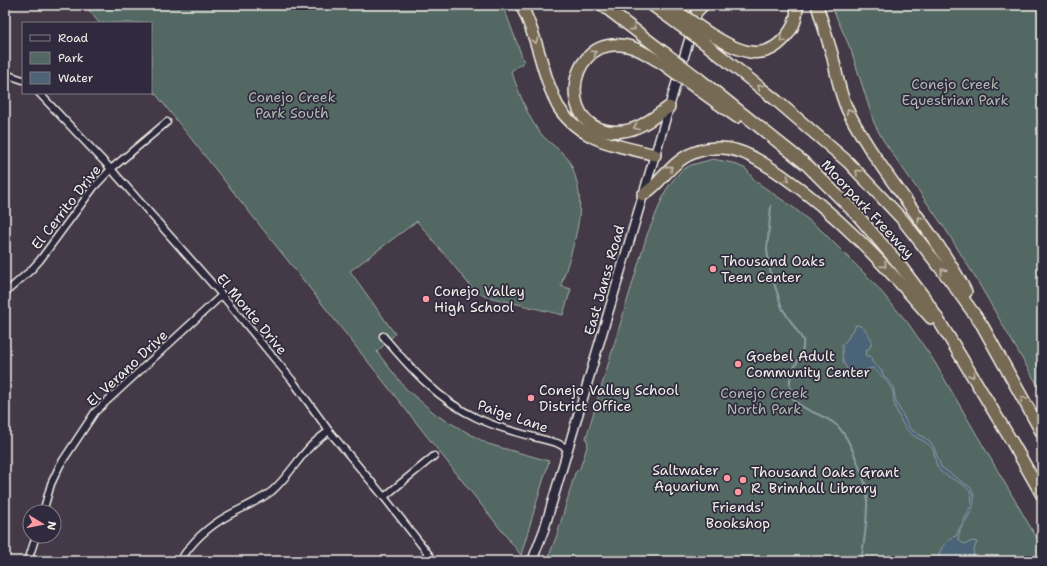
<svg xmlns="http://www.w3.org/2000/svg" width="1047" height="566" viewBox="0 0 1047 566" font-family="'Shantell Sans',sans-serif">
	<rect width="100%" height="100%" fill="#433947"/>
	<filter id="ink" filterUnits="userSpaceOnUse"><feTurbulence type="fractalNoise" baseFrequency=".025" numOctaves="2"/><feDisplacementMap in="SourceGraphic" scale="8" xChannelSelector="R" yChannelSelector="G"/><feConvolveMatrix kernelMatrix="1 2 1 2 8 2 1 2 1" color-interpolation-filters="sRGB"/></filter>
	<g filter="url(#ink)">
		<!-- green -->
		<g fill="#536862" stroke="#a4aca5">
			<path d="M 85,5 L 501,5 L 507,16 L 524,62 L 511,71 C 520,93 526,115 541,134 C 549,143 561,150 568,159 C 572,165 574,172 576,179 C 587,215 571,251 561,286 L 571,289 L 563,315 L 484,296 L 472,288 L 417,221 L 350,271 L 395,334 L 377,352 L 406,389 L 438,416 L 488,444 L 549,461 L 521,555 L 151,88 L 151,23 L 99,23 Z"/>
			<path d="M 831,5 L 1042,5 L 1042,393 L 975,277 L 946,230 L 883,140 L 874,123 L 851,50 Z"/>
			<path d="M 713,159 L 733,163 L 746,169 L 755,181 L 794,208 L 822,231 L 872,281 L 908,323 L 934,361 L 1042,547 L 1042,561 L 547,561 L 558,532 L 575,473 L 580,468 L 588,444 L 586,438 L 647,235 L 666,190 L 673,180 L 682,170 L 691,165 Z"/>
		</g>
		<!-- water -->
		<path fill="#4c6376" stroke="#8f9ca4" d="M 856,325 C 864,325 868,334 872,340 L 870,348 L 866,350 L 867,352 L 865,354 L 866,356 L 871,356 L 872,362 L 881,370 L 884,376 L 893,386 L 896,402 L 910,429 L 925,438 L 933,445 L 941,467 L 971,488 L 974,496 L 974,502 L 972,510 L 960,530 L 958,538 C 962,545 966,545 972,541 L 977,542 L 973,552 L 975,561 L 958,561 L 955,559 L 941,561 L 939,558 C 938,550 948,538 956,536 C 960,524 975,507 971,494 C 969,485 948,478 940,471 C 934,464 936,455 932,448 C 926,440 916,439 909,432 C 903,427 896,410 894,403 C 893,397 894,393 891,388 C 889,383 877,371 873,368 L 862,371 L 850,372 C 840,361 843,358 842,345 L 849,337 L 850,333 L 854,329 Z"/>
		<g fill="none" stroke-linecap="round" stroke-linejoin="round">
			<!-- stream -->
			<path stroke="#8f9ca4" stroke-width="2" d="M 771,206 L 767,250 L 770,270 L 782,308 L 803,340 C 806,361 781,371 793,398 C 798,408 823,415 834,423 C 840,427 847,438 850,445 C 854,452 866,484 867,491 C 868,515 865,538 861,561"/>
			<!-- street casing -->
			<g stroke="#f4f1e8" stroke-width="9">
				<g id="street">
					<path d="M 5,74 L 23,80"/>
					<path d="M 39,93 L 111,169 L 222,295 L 292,380 L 329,431 L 384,497 L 434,561"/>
					<path d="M 5,293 L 31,270 L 40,260 L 94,187 L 111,169 L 167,122"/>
					<path d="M 383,336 C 411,369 438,400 477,418 C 502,430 531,436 557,443 L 568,449"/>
					<path d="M 384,497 L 434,456"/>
					<path d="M 43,512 L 51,484 L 60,465 L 95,412 L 222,295"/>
					<path d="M 28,561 L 36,536"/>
					<path d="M 180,561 C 192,541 209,526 229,515 C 244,507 259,501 272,491 C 286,479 296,462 308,449 C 314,442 322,436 329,431"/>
				</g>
			</g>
			<!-- secondary casing -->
			<g stroke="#f4f1e8" stroke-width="11">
				<path id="secondary" d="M 532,561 L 544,530 L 699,6"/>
			</g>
			<!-- highway casing -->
			<g stroke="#f4f1e8" stroke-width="14">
				<g id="highway">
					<path d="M 521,5 C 535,31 540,61 550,88 C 553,94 555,102 559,108 C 566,119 579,130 591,136 C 610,146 634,149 655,155"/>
					<path d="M 602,5 L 665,53"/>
					<path d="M 652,5 L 674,21"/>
					<path d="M 667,5 L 678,12"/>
					<path d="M 817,5 C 822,21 827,38 832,54 C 837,75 840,96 850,115 C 883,178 934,229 966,292"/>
					<path d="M 697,11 L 703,5"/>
					<path d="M 710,34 C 737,50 764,66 788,34 C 794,26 798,16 796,5"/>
					<path d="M 707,45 L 777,101 L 848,162 L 902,219 L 949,279 L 982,325 L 1042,433"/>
					<path d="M 662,63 C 649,56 636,46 621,45 C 563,40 556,139 623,131 C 641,129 655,116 669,107"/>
					<path d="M 698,78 L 807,165 L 858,216 L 899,264 L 924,297 L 952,342 L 1012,442 L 1042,495"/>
					<path d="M 695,87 L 737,117"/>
					<path d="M 643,195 C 648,191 654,187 659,181 C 671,168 681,156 699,151 C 711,147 726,147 738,151 C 753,155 767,166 780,174 C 838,214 885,265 931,318"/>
				</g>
			</g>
			<!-- street -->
			<use href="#street" stroke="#2f2a3d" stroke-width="6"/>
			<!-- secondary -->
			<use href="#secondary" stroke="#2f2a3d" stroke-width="8"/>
			<!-- highway -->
			<use href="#highway" stroke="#776a54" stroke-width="11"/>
			<!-- highway-bridge casing -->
			<g stroke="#f4f1e8" stroke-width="14" stroke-linecap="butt">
				<g id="highway-bridge">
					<path d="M 678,12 L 710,34"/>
					<path d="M 674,21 L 707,45"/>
					<path d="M 665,53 L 698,78"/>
					<path d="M 662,63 L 695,87"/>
				</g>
			</g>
			<!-- highway-bridge -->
			<use href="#highway-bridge" stroke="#776a54" stroke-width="11"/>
		</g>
		<!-- one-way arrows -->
		<defs><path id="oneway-chevron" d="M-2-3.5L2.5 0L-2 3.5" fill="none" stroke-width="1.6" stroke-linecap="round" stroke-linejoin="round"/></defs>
		<g stroke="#c2bbad">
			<use href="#oneway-chevron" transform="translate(633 28) rotate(37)"/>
			<use href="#oneway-chevron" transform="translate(782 40) rotate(134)"/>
			<use href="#oneway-chevron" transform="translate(535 41) rotate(72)"/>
			<use href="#oneway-chevron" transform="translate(594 53) rotate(-35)"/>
			<use href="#oneway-chevron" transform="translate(760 87) rotate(-141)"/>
			<use href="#oneway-chevron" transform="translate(849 111) rotate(-114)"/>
			<use href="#oneway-chevron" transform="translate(636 127) rotate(158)"/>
			<use href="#oneway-chevron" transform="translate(670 168) rotate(-44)"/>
			<use href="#oneway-chevron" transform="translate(858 172) rotate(-134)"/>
			<use href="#oneway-chevron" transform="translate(787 179) rotate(34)"/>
			<use href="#oneway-chevron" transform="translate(920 219) rotate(-125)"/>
			<use href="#oneway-chevron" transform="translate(884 265) rotate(47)"/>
			<use href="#oneway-chevron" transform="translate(943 271) rotate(-128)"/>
			<use href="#oneway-chevron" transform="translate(972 375) rotate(59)"/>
			<use href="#oneway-chevron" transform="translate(1023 399) rotate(-119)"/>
		</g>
	</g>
	<!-- markers -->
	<g fill="#ff9aa2" stroke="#2f2a3d" stroke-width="1.5">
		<circle cx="713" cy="269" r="4"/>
		<circle cx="426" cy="299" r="4"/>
		<circle cx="738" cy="364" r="4"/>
		<circle cx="531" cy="398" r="4"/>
		<circle cx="727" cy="478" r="4"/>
		<circle cx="743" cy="480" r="4"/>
		<circle cx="738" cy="492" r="4"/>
	</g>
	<g text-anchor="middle" stroke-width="3.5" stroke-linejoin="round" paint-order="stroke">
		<!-- park labels -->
		<g font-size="14" fill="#b4bab2" stroke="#2f2a3d">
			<text x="955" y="89">Conejo Creek<tspan x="955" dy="16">Equestrian Park</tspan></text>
			<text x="292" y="102">Conejo Creek<tspan x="292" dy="16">Park South</tspan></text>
			<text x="764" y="398">Conejo Creek<tspan x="764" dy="16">North Park</tspan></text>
		</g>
		<!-- street labels -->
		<g font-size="14" fill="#f4f1e8" stroke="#2f2a3d">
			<text transform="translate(66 207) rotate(-52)" y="5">El Cerrito Drive</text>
			<text transform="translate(868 209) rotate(47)" y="5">Moorpark Freeway</text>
			<text transform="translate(604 280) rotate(-74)" y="5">East Janss Road</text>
			<text transform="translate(252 314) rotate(50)" y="5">El Monte Drive</text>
			<text transform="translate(127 368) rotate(-43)" y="5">El Verano Drive</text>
			<text transform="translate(513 416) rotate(19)" y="5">Paige Lane</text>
		</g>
		<!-- poi labels -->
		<g font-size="14" fill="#f4f1e8" stroke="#2f2a3d" text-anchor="start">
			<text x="721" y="266">Thousand Oaks<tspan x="721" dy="16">Teen Center</tspan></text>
			<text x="434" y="296">Conejo Valley<tspan x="434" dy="16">High School</tspan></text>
			<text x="746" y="361">Goebel Adult<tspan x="746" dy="16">Community Center</tspan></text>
			<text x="539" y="395">Conejo Valley School<tspan x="539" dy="16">District Office</tspan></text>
			<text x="719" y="475" text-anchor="end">Saltwater<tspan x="719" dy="16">Aquarium</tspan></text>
			<text x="751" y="477">Thousand Oaks Grant<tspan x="751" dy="16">R. Brimhall Library</tspan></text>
			<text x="738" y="512" text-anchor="middle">Friends'<tspan x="738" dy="16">Bookshop</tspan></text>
		</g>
	</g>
	<!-- margin -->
	<rect width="1047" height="566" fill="none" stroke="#2f2a3d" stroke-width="20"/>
	<rect x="10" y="10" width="1027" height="546" fill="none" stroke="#f4f1e8" stroke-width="1.5" filter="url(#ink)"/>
	<!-- legend -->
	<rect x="22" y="22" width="130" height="72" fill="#2f2a3d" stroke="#7e7a81"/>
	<rect x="30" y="35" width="20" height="6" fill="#2f2a3d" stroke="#7e7a81"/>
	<text x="58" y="42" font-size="12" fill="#f4f1e8">Road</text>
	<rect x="30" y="52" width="20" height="12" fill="#536862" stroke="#7e7a81"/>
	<text x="58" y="62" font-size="12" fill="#f4f1e8">Park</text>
	<rect x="30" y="72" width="20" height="12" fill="#4c6376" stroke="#7e7a81"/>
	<text x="58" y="82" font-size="12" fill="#f4f1e8">Water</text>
	<!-- north arrow -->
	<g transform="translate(42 524) rotate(100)"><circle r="19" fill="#2f2a3d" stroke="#7e7a81"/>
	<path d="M0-3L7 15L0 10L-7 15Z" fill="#ff9aa2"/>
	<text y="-6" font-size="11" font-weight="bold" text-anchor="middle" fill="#f4f1e8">N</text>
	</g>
</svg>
